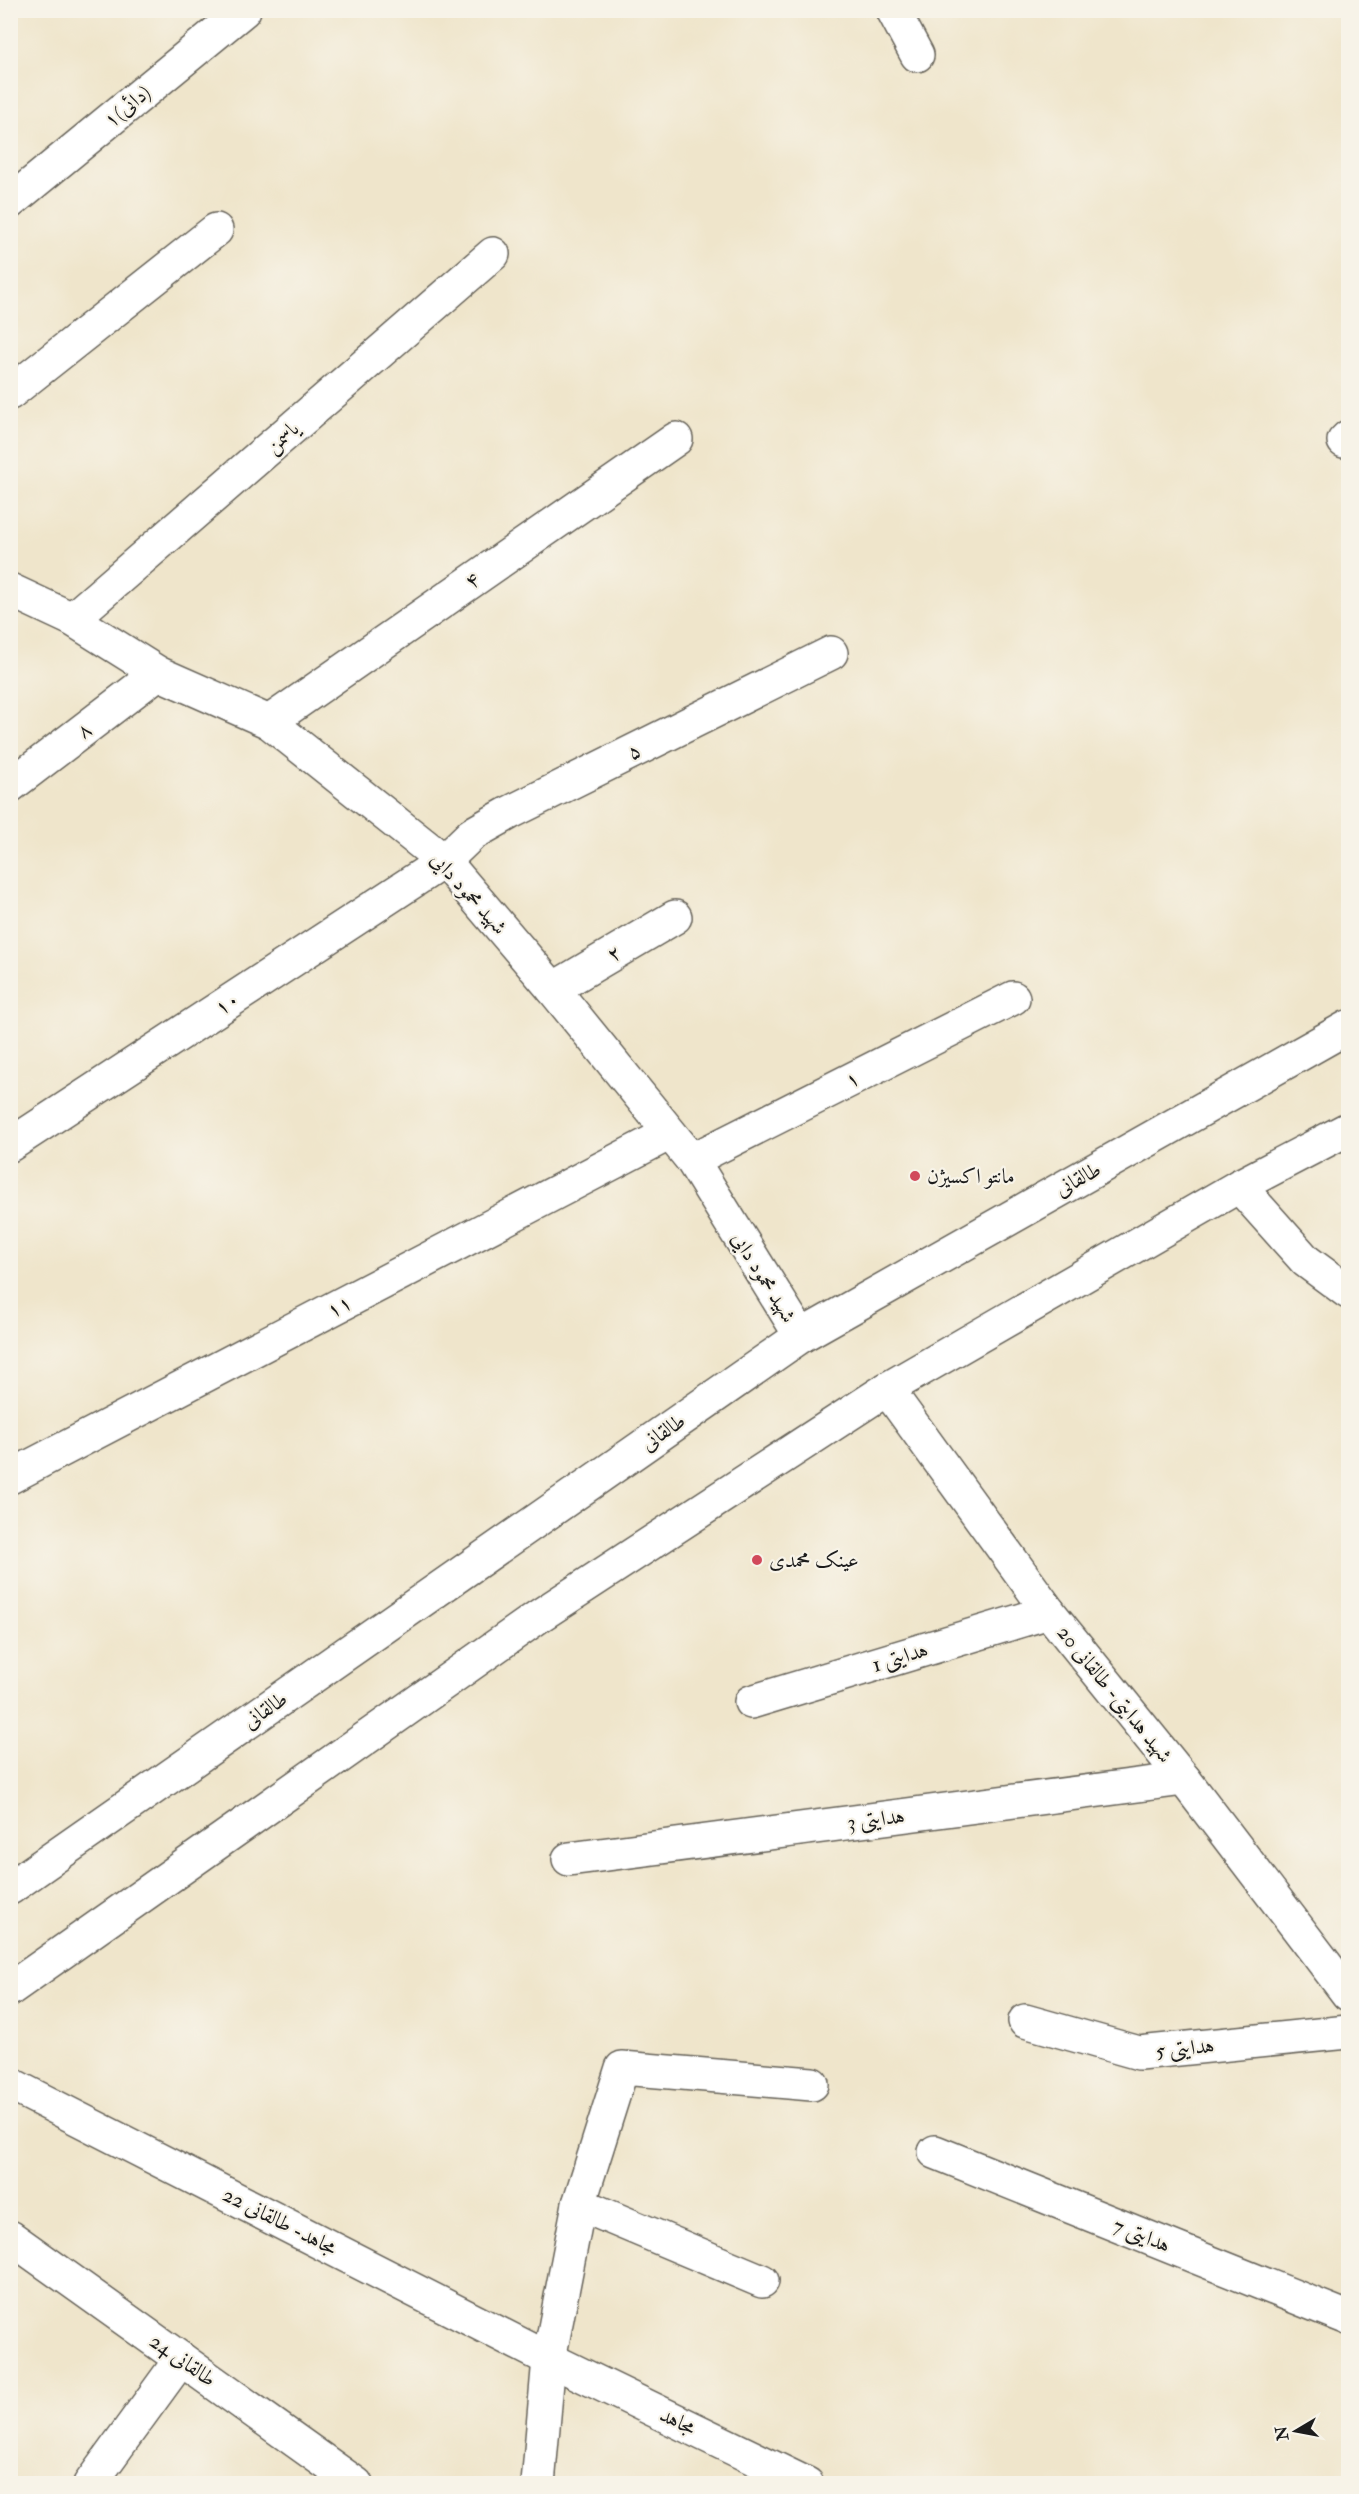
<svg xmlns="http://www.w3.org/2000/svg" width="1359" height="2494" viewBox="0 0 1359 2494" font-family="'IM FELL Double Pica',Amiri,serif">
	<rect width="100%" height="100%" fill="#f7f3e8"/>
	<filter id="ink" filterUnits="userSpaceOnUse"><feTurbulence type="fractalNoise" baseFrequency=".0167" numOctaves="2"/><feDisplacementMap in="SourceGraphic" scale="12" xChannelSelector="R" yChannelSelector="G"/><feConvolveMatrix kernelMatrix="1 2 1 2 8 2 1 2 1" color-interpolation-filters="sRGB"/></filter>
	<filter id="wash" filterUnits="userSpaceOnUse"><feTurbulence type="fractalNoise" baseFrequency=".008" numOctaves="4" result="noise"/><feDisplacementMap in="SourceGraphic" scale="24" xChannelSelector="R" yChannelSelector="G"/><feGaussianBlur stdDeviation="1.35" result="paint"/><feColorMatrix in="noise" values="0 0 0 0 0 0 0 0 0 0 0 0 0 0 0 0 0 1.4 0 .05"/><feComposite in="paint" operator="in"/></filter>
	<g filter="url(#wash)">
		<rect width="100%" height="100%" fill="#efe5cb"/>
	</g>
	<g filter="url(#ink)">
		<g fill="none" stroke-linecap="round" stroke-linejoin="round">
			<!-- minor casing -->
			<g stroke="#666259" stroke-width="36">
				<g id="minor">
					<path d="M 893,10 L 917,55"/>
					<path d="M 10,202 L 244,10"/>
					<path d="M 10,393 L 216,230"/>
					<path d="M 1344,441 L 1348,437"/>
					<path d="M 10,590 L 72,619 L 158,673 L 269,722 L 444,861 L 553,989 L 692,1160 L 801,1336"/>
					<path d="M 72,619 L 493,254"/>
					<path d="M 269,722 L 676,439"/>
					<path d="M 10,786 L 158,673"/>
					<path d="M 553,989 L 675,917"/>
					<path d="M 10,1145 L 444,861 L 472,834 L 509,813 L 831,653"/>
					<path d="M 692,1160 L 1013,998"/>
					<path d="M 1239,1186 L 1306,1261 L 1348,1292"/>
					<path d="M 887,1389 L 1049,1612 L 1184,1779 L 1348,1994"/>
					<path d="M 10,1477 L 668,1134"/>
					<path d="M 751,1702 L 1049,1612"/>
					<path d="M 569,1859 L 1184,1779"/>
					<path d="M 1025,2021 L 1139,2053 L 1348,2032"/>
					<path d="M 10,2084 L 549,2359 L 807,2484"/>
					<path d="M 935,2152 L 1348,2318"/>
					<path d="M 579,2204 L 762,2281"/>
					<path d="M 10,2237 L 356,2484"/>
					<path d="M 90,2484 L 181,2359"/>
					<path d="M 538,2484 L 549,2359 L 579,2204 L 622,2068 L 812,2084"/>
				</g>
			</g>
			<!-- secondary casing -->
			<g stroke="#666259" stroke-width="36">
				<g id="secondary">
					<path d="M 10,1888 L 801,1336 L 1348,1027"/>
					<path d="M 10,1989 L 539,1616 L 887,1389 L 1239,1186 L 1348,1129"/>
				</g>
			</g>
			<!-- minor -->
			<use href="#minor" stroke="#fff" stroke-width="33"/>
			<!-- secondary -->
			<use href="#secondary" stroke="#fff" stroke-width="33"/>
		</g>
	</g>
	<!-- markers -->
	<g fill="#d1495b" stroke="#f7f3e8" stroke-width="2">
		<circle cx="915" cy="1176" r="6"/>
		<circle cx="757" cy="1560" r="6"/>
	</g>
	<g text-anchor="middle" stroke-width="4.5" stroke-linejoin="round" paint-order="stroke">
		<!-- street labels -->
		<g font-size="21" fill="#1c1c1c" stroke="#f7f3e8">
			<text transform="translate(127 106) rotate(-39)" y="7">۱(دائی)</text>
			<text transform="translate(282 437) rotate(-41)" y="7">یاسمن</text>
			<text transform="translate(472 580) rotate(-35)" y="7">۴</text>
			<text transform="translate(84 730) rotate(-37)" y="7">۸</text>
			<text transform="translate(634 751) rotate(-26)" y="7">۵</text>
			<text transform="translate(469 893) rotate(48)" y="7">شهید محمود دایی</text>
			<text transform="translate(614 953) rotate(-31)" y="7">۲</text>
			<text transform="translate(227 1003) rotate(-33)" y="7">۱۰</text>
			<text transform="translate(852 1079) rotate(-27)" y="7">۱</text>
			<text transform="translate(1078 1179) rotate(-29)" y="7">طالقانی</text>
			<text transform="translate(764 1277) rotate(58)" y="7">شهید محمود دایی</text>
			<text transform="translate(339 1306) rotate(-28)" y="7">۱۱</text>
			<text transform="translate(663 1432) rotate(-35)" y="7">طالقانی</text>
			<text transform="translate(900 1657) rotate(-17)" y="7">هدایتی 1</text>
			<text transform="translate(1115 1694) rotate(51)" y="7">شهید هدایتی- طالقانی 20</text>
			<text transform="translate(265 1710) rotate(-35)" y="7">طالقانی</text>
			<text transform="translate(876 1819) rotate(-7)" y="7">هدایتی 3</text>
			<text transform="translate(1185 2048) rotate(-6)" y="7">هدایتی 5</text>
			<text transform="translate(280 2221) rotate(27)" y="7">مجاهد- طالقانی 22</text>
			<text transform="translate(1142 2235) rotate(22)" y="7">هدایتی 7</text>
			<text transform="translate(183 2360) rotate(35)" y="7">طالقانی 24</text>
			<text transform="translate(678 2421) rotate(26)" y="7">مجاهد</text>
		</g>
		<!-- poi labels -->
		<g font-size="21" fill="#1c1c1c" stroke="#f7f3e8" text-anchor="start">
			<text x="927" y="1183">مانتو اكسيژن</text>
			<text x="769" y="1567">عینک محمدی</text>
		</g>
	</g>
	<!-- margin -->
	<rect width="1359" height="2494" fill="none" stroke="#f7f3e8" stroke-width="36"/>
	<!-- north arrow -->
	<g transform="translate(1296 2431) rotate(260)" stroke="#f7f3e8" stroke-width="4.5" paint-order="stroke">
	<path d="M0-4.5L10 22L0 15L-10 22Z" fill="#1c1c1c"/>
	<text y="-9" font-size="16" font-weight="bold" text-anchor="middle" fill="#1c1c1c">N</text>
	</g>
</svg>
